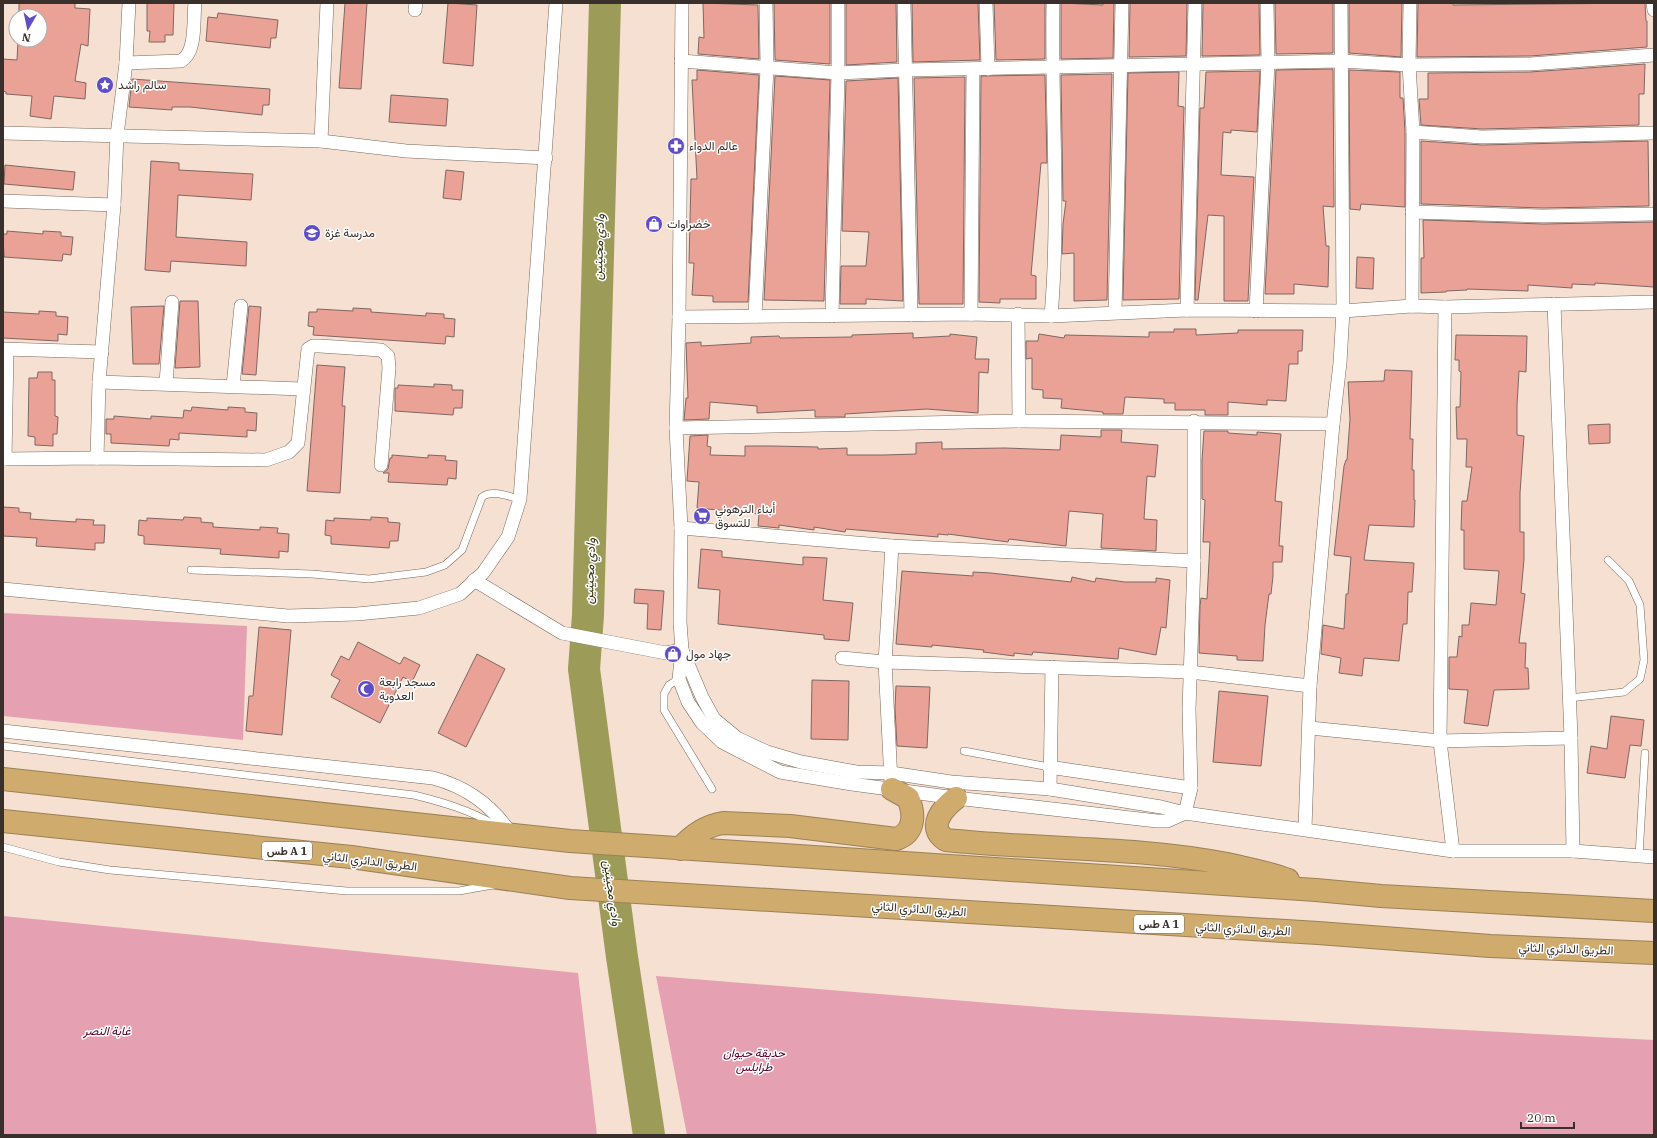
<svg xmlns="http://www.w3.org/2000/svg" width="1657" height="1138" viewBox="0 0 1657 1138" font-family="'IBM Plex Serif',Vazirmatn,serif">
	<rect width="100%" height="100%" fill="#f6e0d1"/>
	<!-- green -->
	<g fill="#e5a1b1">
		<path d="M 3,613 L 247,626 L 243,740 L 3,716 Z"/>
		<path d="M 3,916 L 578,973 L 597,1135 L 3,1135 Z"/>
		<path d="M 656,976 L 1065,1009 L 1654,1040 L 1654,1135 L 687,1135 Z"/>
	</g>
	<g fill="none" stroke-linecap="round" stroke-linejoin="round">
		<!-- river -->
		<path stroke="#9c9c58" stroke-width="32" d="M 605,3 L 588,615 L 584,669 L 622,957 L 649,1135"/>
	</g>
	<!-- building -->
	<g fill="#eba296" stroke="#7f6763">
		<path d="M 19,3 L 75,3 L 75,8 L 90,9 L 88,46 L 81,44 L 75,81 L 86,83 L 85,99 L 54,96 L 51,119 L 30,116 L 32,96 L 6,94 L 6,92 L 3,91 L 3,59 L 17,60 L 18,40 L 40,40 L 40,16 L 19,16 Z"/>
		<path d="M 147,3 L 174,3 L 173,35 L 165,35 L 165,42 L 149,42 L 150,31 L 147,31 Z"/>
		<path d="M 345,3 L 367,3 L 361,89 L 339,88 Z"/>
		<path d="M 448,3 L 477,5 L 473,66 L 443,63 Z"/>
		<path d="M 703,3 L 758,5 L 759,59 L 698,54 L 699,37 L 704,38 Z"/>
		<path d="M 774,3 L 830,3 L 830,64 L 775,60 Z"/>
		<path d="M 846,3 L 896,3 L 897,62 L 846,65 Z"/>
		<path d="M 912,3 L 978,3 L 980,60 L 913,62 Z"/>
		<path d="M 994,3 L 1045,3 L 1045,59 L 996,60 Z"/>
		<path d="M 1061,3 L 1103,5 L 1103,3 L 1114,3 L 1113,58 L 1061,59 Z"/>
		<path d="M 1130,3 L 1187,3 L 1186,56 L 1129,57 Z"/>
		<path d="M 1203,3 L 1259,3 L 1260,55 L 1202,56 Z"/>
		<path d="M 1275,3 L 1333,3 L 1333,53 L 1276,54 Z"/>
		<path d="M 1349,3 L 1402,3 L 1401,57 L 1349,53 Z"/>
		<path d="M 1418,3 L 1453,3 L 1453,5 L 1645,3 L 1646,21 L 1647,21 L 1647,47 L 1530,56 L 1417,57 Z"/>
		<path d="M 218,13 L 278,20 L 276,38 L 271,38 L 270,48 L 206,41 L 208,17 L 217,18 Z"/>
		<path d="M 1645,64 L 1644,94 L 1639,94 L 1639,125 L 1482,129 L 1421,125 L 1419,99 L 1428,99 L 1428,73 L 1530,72 Z"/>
		<path d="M 1333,69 L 1334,207 L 1323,206 L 1326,246 L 1329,246 L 1328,287 L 1294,284 L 1294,294 L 1265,294 L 1276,70 Z"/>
		<path d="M 697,70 L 759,75 L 748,302 L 713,302 L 713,296 L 692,295 L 694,263 L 689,263 L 691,179 L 697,179 L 692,80 L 697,80 Z"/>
		<path d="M 1349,70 L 1400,72 L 1400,98 L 1403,98 L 1405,132 L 1405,207 L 1361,204 L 1360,210 L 1350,209 Z"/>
		<path d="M 1260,71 L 1257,132 L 1231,130 L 1231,133 L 1223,132 L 1221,175 L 1254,177 L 1248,301 L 1224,301 L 1224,216 L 1208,215 L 1198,300 L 1195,300 L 1200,108 L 1204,108 L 1206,72 Z"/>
		<path d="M 1179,72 L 1178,106 L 1184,107 L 1179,299 L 1123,300 L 1128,73 Z"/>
		<path d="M 1112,74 L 1107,300 L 1074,301 L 1074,253 L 1062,254 L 1063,224 L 1066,201 L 1063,201 L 1061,75 Z"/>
		<path d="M 1045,75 L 1047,163 L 1041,163 L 1031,275 L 1036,276 L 1036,299 L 1000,299 L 1000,303 L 979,302 L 981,76 Z"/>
		<path d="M 775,76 L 830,80 L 824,301 L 764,300 Z"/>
		<path d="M 965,77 L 963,304 L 919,304 L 914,78 Z"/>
		<path d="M 898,78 L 903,301 L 866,299 L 866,304 L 840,304 L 841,266 L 866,266 L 869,232 L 842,231 L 846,81 Z"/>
		<path d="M 132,79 L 270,89 L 269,105 L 263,105 L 262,115 L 190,107 L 172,107 L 172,110 L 129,107 Z"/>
		<path d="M 391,95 L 448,99 L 446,126 L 389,122 Z"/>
		<path d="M 1421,141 L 1482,145 L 1648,141 L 1649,206 L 1543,208 L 1421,204 Z"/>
		<path d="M 151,161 L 179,163 L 179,170 L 253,174 L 251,200 L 178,195 L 176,237 L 247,242 L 246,266 L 171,261 L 170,272 L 145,270 Z"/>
		<path d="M 5,165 L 75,172 L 73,190 L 4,184 Z"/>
		<path d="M 446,170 L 464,172 L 461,200 L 443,198 Z"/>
		<path d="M 1423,220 L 1543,224 L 1654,222 L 1654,287 L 1595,283 L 1595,285 L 1572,284 L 1572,288 L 1528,285 L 1528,291 L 1467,289 L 1467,290 L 1446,291 L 1446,292 L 1421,293 L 1421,258 L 1424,258 Z"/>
		<path d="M 7,231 L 43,234 L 43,231 L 61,232 L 61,236 L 73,237 L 71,255 L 63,254 L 62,261 L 4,257 L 3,234 L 7,234 Z"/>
		<path d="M 1357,257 L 1374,258 L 1373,289 L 1356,288 Z"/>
		<path d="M 180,301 L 198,301 L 200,367 L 175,368 Z"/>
		<path d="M 164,306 L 159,364 L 133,364 L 131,307 Z"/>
		<path d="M 249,306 L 261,307 L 256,375 L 242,374 Z"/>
		<path d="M 353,308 L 371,309 L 371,312 L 426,316 L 426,313 L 444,314 L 444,318 L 455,319 L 454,337 L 446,336 L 445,344 L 313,335 L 314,327 L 308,326 L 309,312 L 317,312 L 317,309 L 353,311 Z"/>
		<path d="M 39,311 L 56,312 L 56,316 L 68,317 L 67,335 L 58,334 L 58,341 L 3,338 L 3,312 L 39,314 Z"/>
		<path d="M 1174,329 L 1196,329 L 1196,335 L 1238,333 L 1238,330 L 1303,330 L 1302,351 L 1298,351 L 1298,364 L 1289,364 L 1286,401 L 1267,400 L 1267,405 L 1228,402 L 1228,415 L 1205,415 L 1205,410 L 1175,410 L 1175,403 L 1164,403 L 1164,399 L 1125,397 L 1123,414 L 1103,414 L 1103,412 L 1061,408 L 1062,399 L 1043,398 L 1043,390 L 1032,389 L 1032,358 L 1026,359 L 1026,341 L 1038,341 L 1039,334 L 1064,338 L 1065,335 L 1149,337 L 1149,332 L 1174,332 Z"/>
		<path d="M 913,333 L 913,338 L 950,336 L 950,334 L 977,337 L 975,359 L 989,359 L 988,373 L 979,372 L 978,413 L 927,409 L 845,414 L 845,417 L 815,417 L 815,410 L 757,413 L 757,406 L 710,402 L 709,419 L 684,420 L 686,398 L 688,398 L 686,343 L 701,342 L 701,346 L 751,343 L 751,337 L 779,336 L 780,338 L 852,337 L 852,335 Z"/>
		<path d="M 1456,335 L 1527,336 L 1526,372 L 1519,371 L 1517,405 L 1517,435 L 1524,436 L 1520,493 L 1520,532 L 1524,532 L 1524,559 L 1521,593 L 1525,594 L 1519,643 L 1526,643 L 1525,668 L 1528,668 L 1529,689 L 1494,690 L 1488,726 L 1464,723 L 1468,690 L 1449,689 L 1449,657 L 1457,657 L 1459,636 L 1462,637 L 1462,625 L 1469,625 L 1471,603 L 1496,605 L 1499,571 L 1464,569 L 1464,530 L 1461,530 L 1462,501 L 1467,501 L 1472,467 L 1466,467 L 1467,439 L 1457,439 L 1456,407 L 1460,407 L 1461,372 L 1459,371 L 1459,360 L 1455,360 Z"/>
		<path d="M 317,365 L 345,367 L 342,406 L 345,406 L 340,493 L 307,491 Z"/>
		<path d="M 1385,370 L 1412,371 L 1410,439 L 1413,439 L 1412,470 L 1414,470 L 1414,500 L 1415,500 L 1414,527 L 1369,525 L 1364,560 L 1414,563 L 1412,592 L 1408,592 L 1407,624 L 1403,624 L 1399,661 L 1364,658 L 1362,676 L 1339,673 L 1341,658 L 1321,654 L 1323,625 L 1344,629 L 1346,594 L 1348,594 L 1351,557 L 1334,555 L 1344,466 L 1346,460 L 1347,460 L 1350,419 L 1348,382 L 1384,381 Z"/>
		<path d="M 38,372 L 52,372 L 52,380 L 55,380 L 55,416 L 58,417 L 57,434 L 53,434 L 53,446 L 35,445 L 35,437 L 28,436 L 29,378 L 37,378 Z"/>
		<path d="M 434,384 L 452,385 L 452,390 L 463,390 L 462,408 L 454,408 L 453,415 L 395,411 L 395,388 L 398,388 L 398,385 L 434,387 Z"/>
		<path d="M 192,407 L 228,410 L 228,407 L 245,408 L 245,412 L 257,413 L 256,431 L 247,430 L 247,437 L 179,433 L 179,440 L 170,439 L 169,446 L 111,443 L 111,434 L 106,434 L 106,419 L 114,419 L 114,416 L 151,419 L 151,416 L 183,418 L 184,410 L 191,411 Z"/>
		<path d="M 1610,424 L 1610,443 L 1589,444 L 1588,425 Z"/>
		<path d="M 1101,430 L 1122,430 L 1121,442 L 1158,445 L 1155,477 L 1147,476 L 1144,519 L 1157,520 L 1156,551 L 1101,548 L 1103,514 L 1069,511 L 1066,546 L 1009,539 L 1008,542 L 948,534 L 948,535 L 938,534 L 938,537 L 846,529 L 845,532 L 814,527 L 814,530 L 779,525 L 779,528 L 758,526 L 759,514 L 697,508 L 699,482 L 687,481 L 690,436 L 708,435 L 707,446 L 711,447 L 710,455 L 745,456 L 745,446 L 772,446 L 818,447 L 818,449 L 847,448 L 847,455 L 884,455 L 916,454 L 916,443 L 942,442 L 942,449 L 1005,448 L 1060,450 L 1061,435 L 1101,437 Z"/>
		<path d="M 1204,431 L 1228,431 L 1228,433 L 1257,435 L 1257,432 L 1281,434 L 1275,501 L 1282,502 L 1279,546 L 1283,546 L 1282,562 L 1273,562 L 1273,576 L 1271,594 L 1269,594 L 1265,625 L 1263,661 L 1237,660 L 1237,656 L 1199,653 L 1200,606 L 1201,598 L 1207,599 L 1210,542 L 1203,542 L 1205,500 L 1202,499 L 1202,460 Z"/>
		<path d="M 392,455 L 428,458 L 428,455 L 446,456 L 445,460 L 457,461 L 456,479 L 448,478 L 447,485 L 388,482 L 389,473 L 383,473 L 388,469 L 390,458 L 392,458 Z"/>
		<path d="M 3,507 L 19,508 L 19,512 L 31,513 L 30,519 L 76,522 L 76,519 L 94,520 L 93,525 L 105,525 L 104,543 L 95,543 L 95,550 L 36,546 L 37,538 L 3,536 Z"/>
		<path d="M 184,517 L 201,518 L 201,522 L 213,523 L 213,527 L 260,530 L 260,527 L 278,528 L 277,533 L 289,534 L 288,552 L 279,551 L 279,558 L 220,554 L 221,549 L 144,544 L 144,536 L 138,535 L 139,520 L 147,521 L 147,518 L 183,520 Z"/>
		<path d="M 371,517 L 388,518 L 388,522 L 400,523 L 398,541 L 390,541 L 389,548 L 331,544 L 331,536 L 325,535 L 326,520 L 334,521 L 334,518 L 371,520 Z"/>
		<path d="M 701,549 L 722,551 L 722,557 L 803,565 L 803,557 L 827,558 L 823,600 L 853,603 L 849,641 L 824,639 L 824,635 L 718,624 L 720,590 L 698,588 Z"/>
		<path d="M 902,571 L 973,576 L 973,572 L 991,573 L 1071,582 L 1072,577 L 1095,582 L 1096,578 L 1125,582 L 1156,582 L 1156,578 L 1170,580 L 1166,628 L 1161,627 L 1156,655 L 1119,648 L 1118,659 L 1033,652 L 1032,655 L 1014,653 L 1014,656 L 983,652 L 984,650 L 932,645 L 932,647 L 896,644 Z"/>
		<path d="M 635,589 L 664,591 L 661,630 L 647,629 L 648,604 L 634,603 Z"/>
		<path d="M 259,627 L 291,630 L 282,735 L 246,731 L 249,696 L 253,696 Z"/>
		<path d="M 358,642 L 400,664 L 404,657 L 420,665 L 412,682 L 403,677 L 380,723 L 331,697 L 340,680 L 331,675 L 341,656 L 349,660 Z"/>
		<path d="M 477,654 L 505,669 L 466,747 L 438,733 Z"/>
		<path d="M 812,680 L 849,681 L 848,740 L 811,739 Z"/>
		<path d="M 896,686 L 930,687 L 927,748 L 897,746 L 895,708 Z"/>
		<path d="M 1219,691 L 1268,696 L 1261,766 L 1213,762 Z"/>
		<path d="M 1611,716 L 1644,720 L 1641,746 L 1630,745 L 1625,778 L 1587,773 L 1591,746 L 1607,749 Z"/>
	</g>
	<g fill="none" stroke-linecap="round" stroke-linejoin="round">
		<!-- lane casing -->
		<g stroke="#7a675a" stroke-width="8">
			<g id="lane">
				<path d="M 191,570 L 312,574 L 369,579 L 426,572 L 445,565 L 462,550 L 482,497 C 492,489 509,497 520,499"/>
				<path d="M 679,679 L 669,685 L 664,694 L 664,710 L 712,789"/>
				<path d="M 1569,698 L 1624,692 L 1640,679 L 1644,660 L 1640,605 L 1629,581 L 1608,560"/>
				<path d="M 3,746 L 414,795 C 442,802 470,810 495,825"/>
				<path d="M 964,751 L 1049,767"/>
				<path d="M 3,847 L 59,862 L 110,870 L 347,891 L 459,891 L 493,885"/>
				<path d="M 1639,856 L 1645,753"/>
			</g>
		</g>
		<!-- street casing -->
		<g stroke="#7a675a" stroke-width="14">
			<g id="street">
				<path d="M 682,3 L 679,317 L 676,428 L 681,528 L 680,622 L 682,650 L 679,679 L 688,702 L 702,723 L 722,742 L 780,772 L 852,784 L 956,798 L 1157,821 L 1167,821 L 1185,813 L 1191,788 L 1189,709 L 1194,561 L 1194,421"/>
				<path d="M 904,3 L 911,315"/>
				<path d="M 986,3 L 988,69"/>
				<path d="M 1410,3 L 1409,65 L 1413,132 L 1412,306"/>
				<path d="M 1653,3 L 1654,10"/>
				<path d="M 415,10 L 416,3"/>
				<path d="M 681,61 L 838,73 L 905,70 L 1341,61 L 1409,65 L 1530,64 L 1654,55"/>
				<path d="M 126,63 L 181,61 C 197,52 193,20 195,3"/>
				<path d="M 1413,132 L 1482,137 L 1654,133"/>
				<path d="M 3,133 L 321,141 L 406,151 L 546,158"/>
				<path d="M 321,141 L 327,3"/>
				<path d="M 3,201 L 114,205"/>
				<path d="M 1412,212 L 1543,216 L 1654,214"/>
				<path d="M 1554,304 L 1571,738 L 1573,851"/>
				<path d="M 1445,307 L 1440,741 L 1453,851"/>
				<path d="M 1187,310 L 1195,3"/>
				<path d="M 1256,311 L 1268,63 L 1267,3"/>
				<path d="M 1115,312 L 1122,3"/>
				<path d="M 971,314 L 973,69"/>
				<path d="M 1018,314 L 1019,421"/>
				<path d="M 755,316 L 767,68 L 766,3"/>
				<path d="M 832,316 L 838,73 L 838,3"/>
				<path d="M 1051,316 C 1060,212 1051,107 1053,3"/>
				<path d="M 679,317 L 971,314 L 1051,316 L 1187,310 L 1343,311 L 1412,306 L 1445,307 L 1654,302"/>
				<path d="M 3,349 L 102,352"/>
				<path d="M 99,382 L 302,389"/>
				<path d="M 166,383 L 172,302"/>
				<path d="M 233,386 L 241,306"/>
				<path d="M 676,428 L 1019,421 L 1333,424"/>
				<path d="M 97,458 L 99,382 L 114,205 L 117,135 L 126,63 L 129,3"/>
				<path d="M 3,459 L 97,458 L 266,460 L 289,452 L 298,443 L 308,349 L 313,346 L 320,346 L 381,350 L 388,356 L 389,368 L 381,465"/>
				<path d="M 5,459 L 7,350"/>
				<path d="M 681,528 L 892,546 L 1194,561"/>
				<path d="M 474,580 L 562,633 L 666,653 L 682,650"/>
				<path d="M 3,589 L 288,616 L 357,614 L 419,608 L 460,594 L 483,573 L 508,537 L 520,499 L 556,3"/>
				<path d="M 682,650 L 702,697 L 714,719 L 737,738 L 767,752 L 801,762 L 856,772 L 891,773 L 951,782 L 1050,789 L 1161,807 L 1185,813 L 1453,851 L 1573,851 L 1654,857"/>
				<path d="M 842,658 L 885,662 L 1190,672 L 1310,686"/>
				<path d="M 1310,728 L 1440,741 L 1571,738"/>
				<path d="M 3,731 L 433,778 C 467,787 492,805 511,834"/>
				<path d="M 1049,767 L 1191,788"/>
				<path d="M 891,781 L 885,662 L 892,546"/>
				<path d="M 1050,789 L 1052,667"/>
				<path d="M 1305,829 L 1310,686 L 1333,424 L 1340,363 L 1343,311 L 1341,3"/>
			</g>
		</g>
		<!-- highway casing -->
		<g stroke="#9a8156" stroke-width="24">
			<g id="highway">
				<path d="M 3,779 L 570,841 L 1316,890 L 1381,896 L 1654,911"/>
				<path d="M 956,798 C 943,808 926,827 946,840 C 1040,850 1135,846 1227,864 C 1248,869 1268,872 1288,880"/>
				<path d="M 3,821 L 351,857 L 570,888 L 1318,933 L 1490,946 L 1654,953"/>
				<path d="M 680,849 C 692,835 705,826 723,823 L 790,826 L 896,839 C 915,833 915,814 908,798 L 892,789"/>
			</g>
		</g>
		<!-- lane -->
		<use href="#lane" stroke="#fff" stroke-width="7"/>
		<!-- street -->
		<use href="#street" stroke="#fff" stroke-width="13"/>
		<!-- highway -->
		<use href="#highway" stroke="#cfac6d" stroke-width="22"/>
	</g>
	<!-- icons -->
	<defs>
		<g id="sight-disc" transform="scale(0.9)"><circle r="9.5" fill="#614ec6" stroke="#fff"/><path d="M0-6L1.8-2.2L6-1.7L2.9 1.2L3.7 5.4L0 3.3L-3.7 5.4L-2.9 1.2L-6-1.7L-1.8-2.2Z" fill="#fff"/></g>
		<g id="pharmacy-disc" transform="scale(0.9)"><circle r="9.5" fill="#614ec6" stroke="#fff"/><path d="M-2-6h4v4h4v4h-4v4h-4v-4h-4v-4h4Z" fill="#fff"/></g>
		<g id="shop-disc" transform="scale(0.9)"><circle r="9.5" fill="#614ec6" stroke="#fff"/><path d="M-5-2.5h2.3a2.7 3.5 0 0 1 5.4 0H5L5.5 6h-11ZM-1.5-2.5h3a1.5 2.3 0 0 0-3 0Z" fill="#fff"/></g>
		<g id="school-disc" transform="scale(0.9)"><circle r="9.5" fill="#614ec6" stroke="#fff"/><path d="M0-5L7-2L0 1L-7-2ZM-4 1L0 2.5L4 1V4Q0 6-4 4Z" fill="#fff"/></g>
		<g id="supermarket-disc" transform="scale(0.9)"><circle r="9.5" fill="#614ec6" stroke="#fff"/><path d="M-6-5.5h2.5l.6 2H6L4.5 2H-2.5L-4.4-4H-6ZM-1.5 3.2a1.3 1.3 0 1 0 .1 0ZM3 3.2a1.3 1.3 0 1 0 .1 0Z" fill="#fff"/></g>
		<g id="mosque-disc" transform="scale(0.9)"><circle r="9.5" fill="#614ec6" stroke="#fff"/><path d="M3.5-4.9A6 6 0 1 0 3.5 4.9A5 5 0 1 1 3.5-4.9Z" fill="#fff"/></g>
	</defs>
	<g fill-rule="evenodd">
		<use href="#sight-disc" x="105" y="85"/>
		<use href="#pharmacy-disc" x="676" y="146"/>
		<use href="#shop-disc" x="654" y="224"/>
		<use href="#school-disc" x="312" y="233"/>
		<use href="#supermarket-disc" x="702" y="516"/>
		<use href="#shop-disc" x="673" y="654"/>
		<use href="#mosque-disc" x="366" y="689"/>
	</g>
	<g text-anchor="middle" stroke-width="3" stroke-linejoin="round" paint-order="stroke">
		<!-- shield labels -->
		<g fill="#fff" stroke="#746e6b" stroke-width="1">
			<rect x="262" y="842" width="50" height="18" rx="3"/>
			<rect x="1134" y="915" width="50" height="18" rx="3"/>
		</g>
		<g font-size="11" font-weight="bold" fill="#39302b">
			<text x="287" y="855">طس A 1</text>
			<text x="1159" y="928">طس A 1</text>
		</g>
		<!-- poi labels -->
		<g font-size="12" fill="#39302b" stroke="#fff" text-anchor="start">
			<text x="118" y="89">سالم راشد</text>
			<text x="689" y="150">عالم الدواء</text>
			<text x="667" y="228">خضراوات</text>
			<text x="325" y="237">مدرسة غزة</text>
			<text x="715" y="513">أبناء الترهوني<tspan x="715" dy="14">للتسوق</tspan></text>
			<text x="686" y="658">جهاد مول</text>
			<text x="379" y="686">مسجد رابعة<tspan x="379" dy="14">العدوية</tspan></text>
		</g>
		<!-- street labels -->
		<g font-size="12" fill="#39302b" stroke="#fff">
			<text transform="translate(370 861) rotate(7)" y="4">الطريق الدائري الثاني</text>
			<text transform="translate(919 909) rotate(4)" y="4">الطريق الدائري الثاني</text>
			<text transform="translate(1243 929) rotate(3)" y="4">الطريق الدائري الثاني</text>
			<text transform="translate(1566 949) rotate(2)" y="4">الطريق الدائري الثاني</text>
		</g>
		<!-- park labels -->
		<g font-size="12" font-style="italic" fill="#580027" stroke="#fff">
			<text x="107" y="1035">غابة النصر</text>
			<text x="754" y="1057">حديقة حيوان<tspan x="754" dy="14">طرابلس</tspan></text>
		</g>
		<!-- water labels -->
		<g font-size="13" font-style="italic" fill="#343415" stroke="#fff">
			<text transform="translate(598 247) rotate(-88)" y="5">وادي مجينين</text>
			<text transform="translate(589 571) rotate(-88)" y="5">وادي مجينين</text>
			<text transform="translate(613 893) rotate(82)" y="5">وادي مجينين</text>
		</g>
	</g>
	<!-- border -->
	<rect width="1657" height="1138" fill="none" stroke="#39302b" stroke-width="8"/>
	<!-- north arrow -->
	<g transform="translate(28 28) rotate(189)"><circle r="19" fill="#ffffff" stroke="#b0acaa"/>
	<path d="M0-3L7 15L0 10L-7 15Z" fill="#614ec6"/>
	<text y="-6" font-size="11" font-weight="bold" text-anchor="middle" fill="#39302b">N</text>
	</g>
	<!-- scale -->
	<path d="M1521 1122v6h53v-6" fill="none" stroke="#39302b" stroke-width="2"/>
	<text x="1527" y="1122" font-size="12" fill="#39302b" stroke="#ffffff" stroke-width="3" paint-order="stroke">20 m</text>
</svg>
